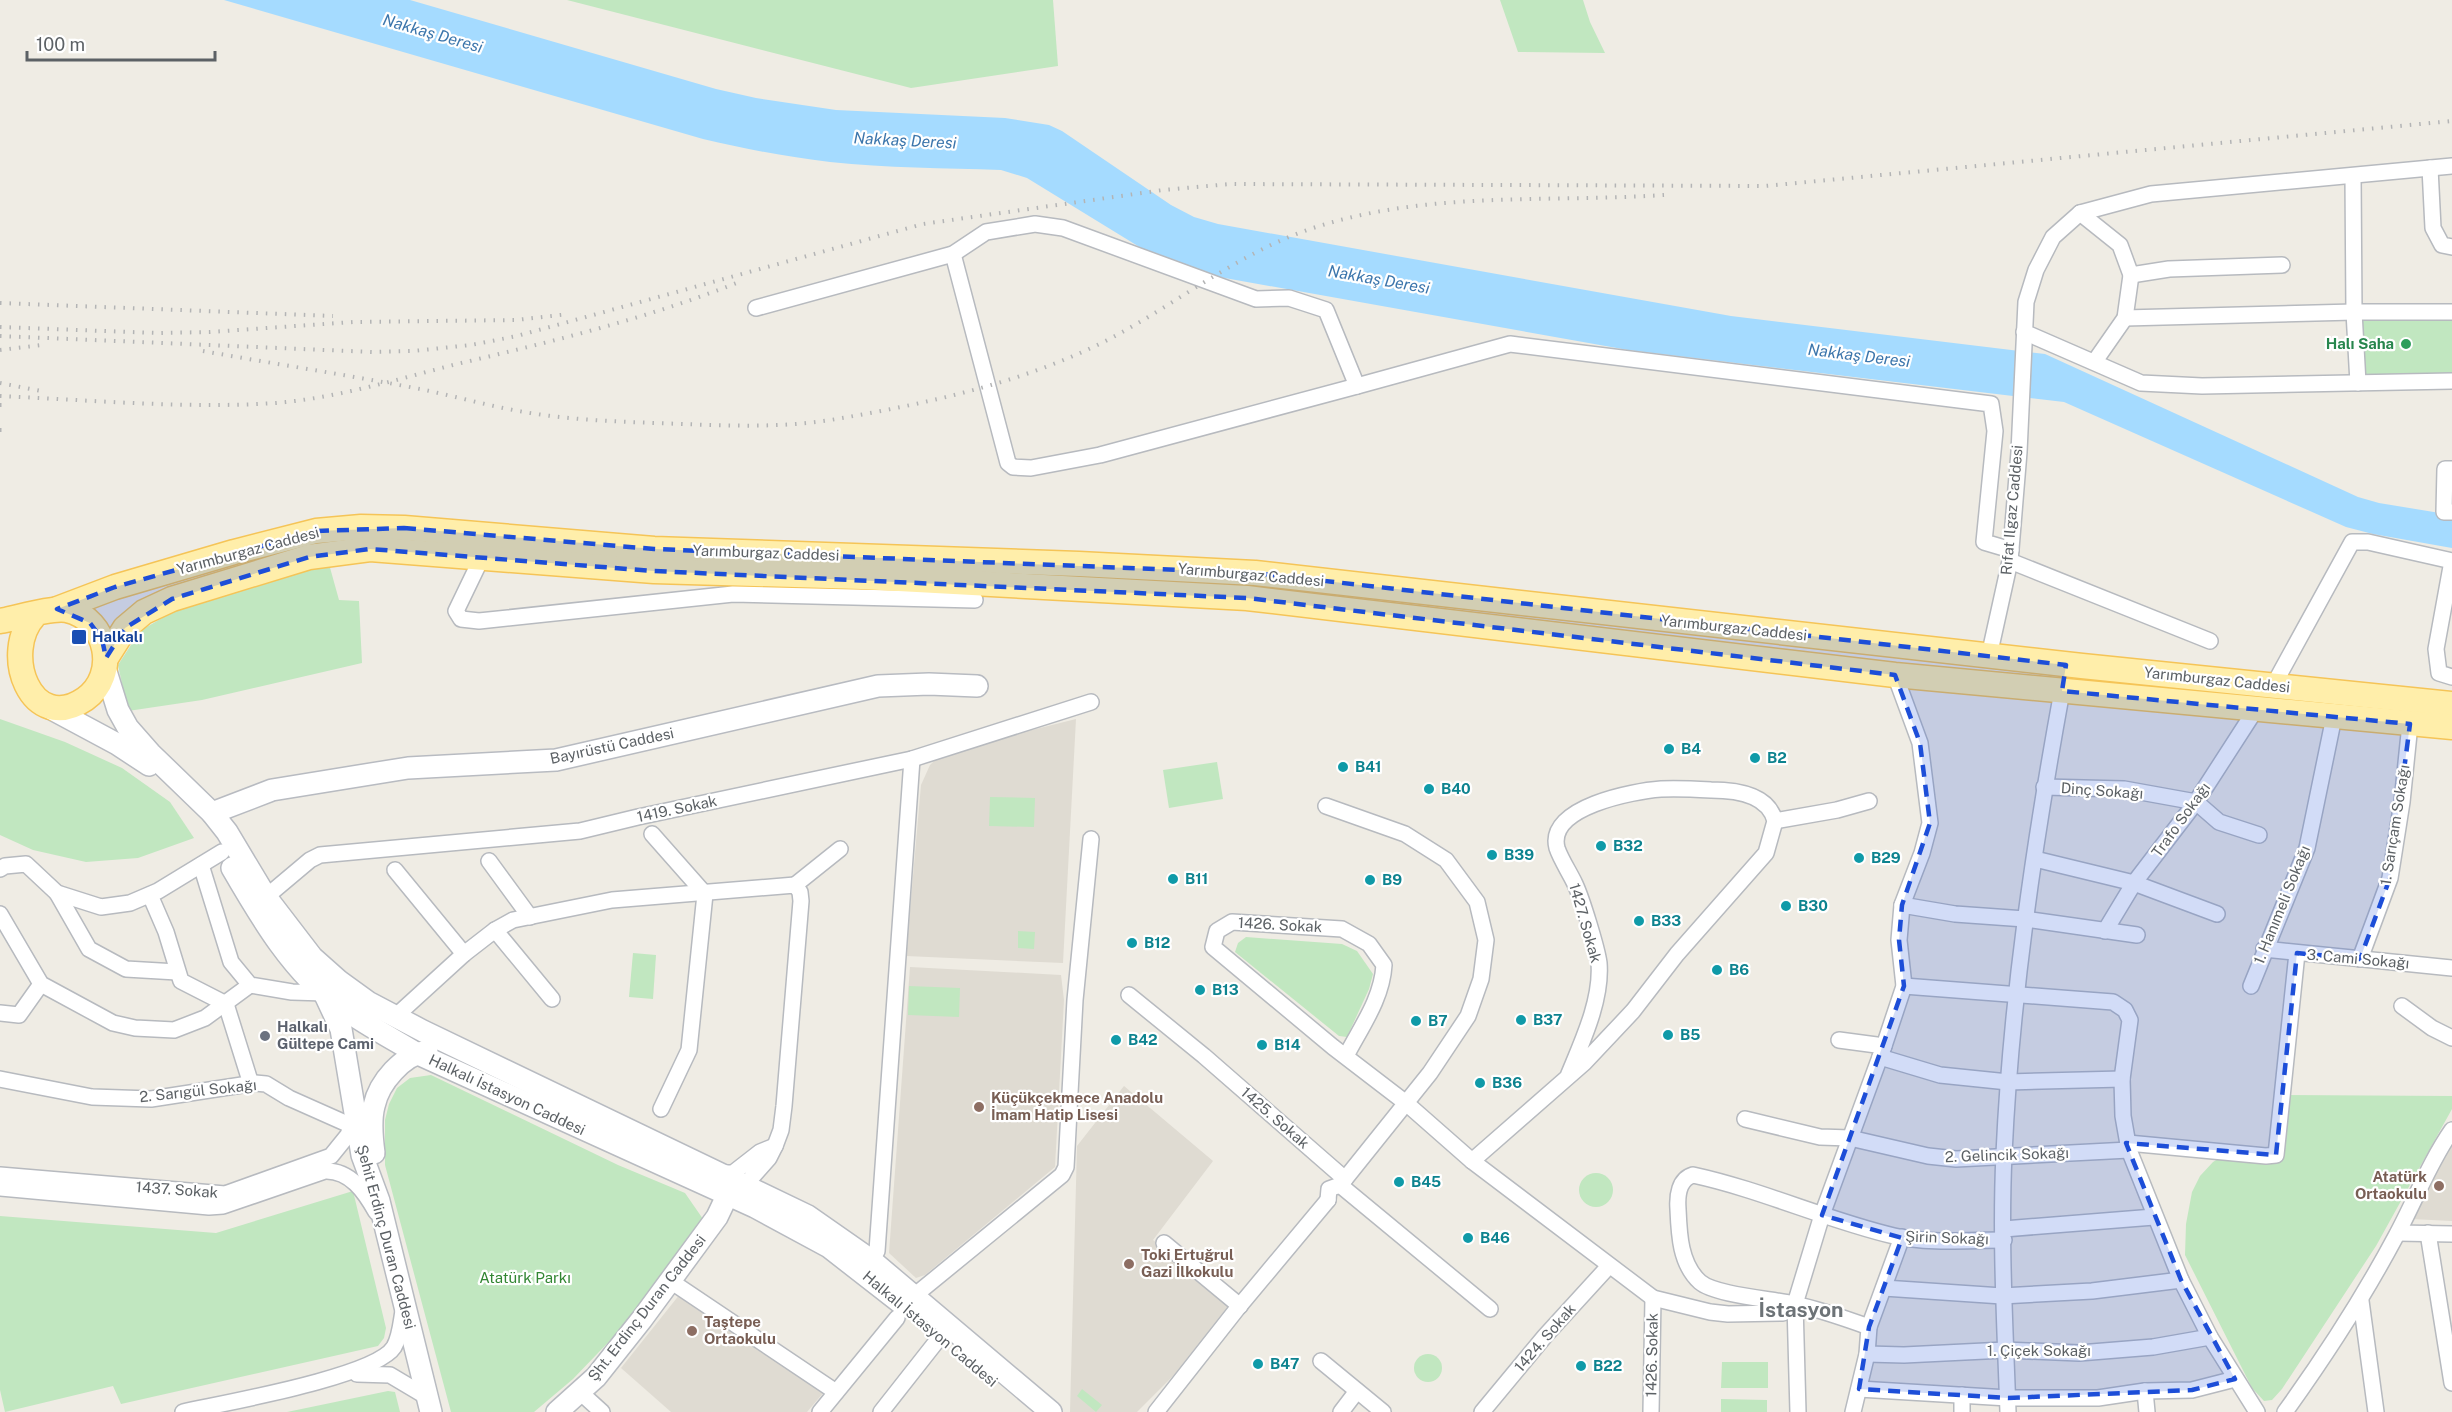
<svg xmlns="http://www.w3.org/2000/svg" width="2452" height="1412" viewBox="0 0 2452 1412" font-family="'Public Sans',sans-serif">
	<rect width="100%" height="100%" fill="#efece4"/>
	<!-- education -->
	<g fill="#dfdbd2">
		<path d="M 1076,719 L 1063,963 L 906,956 L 921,785 L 930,765 L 943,752 Z"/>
		<path d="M 910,967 L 1061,975 L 1064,1000 L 1055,1167 L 925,1275 L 916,1278 L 889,1253 Z"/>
		<path d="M 1124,1086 L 1213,1161 L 1153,1240 L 1232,1302 L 1189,1360 L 1137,1412 L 1070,1412 L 1077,1146 Z"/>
		<path d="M 2452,1136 L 2452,1221 L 2411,1219 Z"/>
		<path d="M 680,1294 L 824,1392 L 807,1412 L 671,1412 L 621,1368 Z"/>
	</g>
	<!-- green -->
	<g fill="#c1e7c0">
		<path d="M 567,0 L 1053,0 L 1058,66 L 911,88 Z"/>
		<path d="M 1500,0 L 1583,0 L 1590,22 L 1605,53 L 1518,52 Z"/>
		<path d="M 2362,312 L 2452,312 L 2452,377 L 2359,376 Z"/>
		<path d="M 329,564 L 339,600 L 359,601 L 362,663 L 202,700 L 128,711 L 118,665 L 140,631 L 174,611 Z"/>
		<path d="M 0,719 L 65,742 L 122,768 L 170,802 L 194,838 L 138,858 L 86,862 L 33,850 L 0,835 Z"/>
		<path d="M 1217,762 L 1223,799 L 1169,808 L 1163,770 Z"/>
		<path d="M 990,797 L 1035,798 L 1034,827 L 989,826 Z"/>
		<path d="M 1018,931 L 1035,932 L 1034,949 L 1018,948 Z"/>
		<path d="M 1246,937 L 1342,944 L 1357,951 L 1373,974 L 1369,989 L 1347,1037 L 1339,1036 L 1235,952 L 1238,943 Z"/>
		<path d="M 633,953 L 656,955 L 653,999 L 629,997 Z"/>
		<path d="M 909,986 L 960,988 L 959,1017 L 908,1015 Z"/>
		<path d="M 431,1075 L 618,1165 L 685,1193 L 703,1219 L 623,1327 L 573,1379 L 534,1412 L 451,1412 L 385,1165 L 385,1120 L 389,1104 L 397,1088 L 410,1078 Z"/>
		<path d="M 2281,1095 L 2452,1096 L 2452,1109 L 2376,1246 L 2282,1389 L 2272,1400 L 2264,1401 L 2252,1388 L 2185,1255 L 2186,1224 L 2192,1192 L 2200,1176 L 2213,1162 L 2221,1157 L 2272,1156 Z"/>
		<circle cx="1596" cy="1190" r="17"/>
		<path d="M 353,1191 L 386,1328 L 384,1338 L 378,1346 L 121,1404 L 113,1386 L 5,1412 L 0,1390 L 0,1216 L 216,1233 Z"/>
		<circle cx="1428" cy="1368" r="14"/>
		<path d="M 1722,1362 L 1768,1362 L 1768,1388 L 1721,1388 Z"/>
		<path d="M 1082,1389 L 1102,1405 L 1096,1412 L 1077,1396 Z"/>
		<path d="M 388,1391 L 395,1392 L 400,1412 L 287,1412 Z"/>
		<path d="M 1721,1399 L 1767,1400 L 1767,1412 L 1721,1412 Z"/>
	</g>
	<!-- water -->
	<path fill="#a5dbff" d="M 224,0 L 410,0 L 716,89 L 756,98 L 836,110 L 1005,118 L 1049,125 L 1062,131 L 1171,205 L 1194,217 L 1218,224 L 1731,316 L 2045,354 L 2358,497 L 2379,503 L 2452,515 L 2452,548 L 2373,534 L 2346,527 L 2064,402 L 1628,350 L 1208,275 L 1146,251 L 1027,178 L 1001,170 C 944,168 887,168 830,162 C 788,157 745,149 703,139 Z"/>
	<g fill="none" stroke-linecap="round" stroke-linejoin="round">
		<!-- street casing -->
		<g stroke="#b7babf" stroke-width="18">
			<g id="street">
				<path d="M 2430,168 L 2433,228 L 2442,245 L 2452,247"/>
				<path d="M 2353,176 L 2354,312 L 2358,383"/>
				<path d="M 2080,213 L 2120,245 L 2131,275 L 2125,318 L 2095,361"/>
				<path d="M 953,254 L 1008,463 L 1013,467 L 1031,468 L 1100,455 L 1357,386"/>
				<path d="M 2131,275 L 2169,269 L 2282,265"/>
				<path d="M 756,308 L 953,254 L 986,232 L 1035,224 L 1063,228 L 1256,299 L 1289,298 L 1326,310 L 1357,386 L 1510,344 L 1991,404 L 1995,431 L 1984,542 L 2011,550"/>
				<path d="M 2125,318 L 2354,312 L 2452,312"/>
				<path d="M 2024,332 L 2141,383 L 2202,386 L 2452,381"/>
				<path d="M 2452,469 L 2445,469 L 2444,512 L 2452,512"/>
				<path d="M 482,557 L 456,611 L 461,619 L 479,621 L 733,594 L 975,600"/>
				<path d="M 2010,561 L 2210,641"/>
				<path d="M 1989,656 L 2010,561 L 2019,452 L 2026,302 L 2036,270 L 2053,237 L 2080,213 L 2151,194 L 2452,166"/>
				<path d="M 2273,686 L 2352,542 L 2368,542 L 2452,561 L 2436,649 L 2439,673 L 2452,677"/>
				<path d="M 2044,787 L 2124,789 L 2196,802 L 2219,822 L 2259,835"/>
				<path d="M 1326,806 L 1405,834 L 1446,860 L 1477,902 L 1486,940 L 1481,979 L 1468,1016 L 1430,1073 L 1345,1179 L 1340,1185 L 1329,1189 L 1328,1200"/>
				<path d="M 1775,821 L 1837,810 L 1869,801"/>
				<path d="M 652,834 L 705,894 L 689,1050 L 661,1109"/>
				<path d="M 2035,859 L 2134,883 L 2217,914"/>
				<path d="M 489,861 L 530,917"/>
				<path d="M 201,865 L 231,962 L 250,985 L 292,992 L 325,993"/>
				<path d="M 0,869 L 5,866 L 26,864 L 57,893 L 101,907 L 130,903 L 158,891 L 222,852"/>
				<path d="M 395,870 L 464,954"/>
				<path d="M 795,885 L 840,849"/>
				<path d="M 57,893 L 89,949 L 126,969 L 177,972"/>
				<path d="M 150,895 L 166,932 L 181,981 L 226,1004 L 251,1084"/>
				<path d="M 266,897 L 310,860 L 320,855 L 580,831 L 638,817 L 912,759 L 1091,702"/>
				<path d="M 1902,905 L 1955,914 L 2025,919 L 2137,935"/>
				<path d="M 0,914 L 41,984 L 113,1023 L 135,1028 L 174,1030 L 205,1018 L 250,985"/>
				<path d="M 495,930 L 552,999"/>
				<path d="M 2105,931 L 2134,883 L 2196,802 L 2256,709"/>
				<path d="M 2264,949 L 2452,968"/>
				<path d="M 2360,959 L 2390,878 L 2402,802 L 2410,724"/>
				<path d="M 1904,986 L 2113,1002 L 2125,1010 L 2130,1020 L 2122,1079 L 2123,1116 L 2129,1150 L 2181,1280 L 2210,1337 L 2257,1412"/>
				<path d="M 2251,986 L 2307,848 L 2334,717"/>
				<path d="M 1129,995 L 1204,1056 L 1345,1179"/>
				<path d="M 2402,1006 L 2432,1028 L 2452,1038"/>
				<path d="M 0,1013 L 19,1015 L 41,984"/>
				<path d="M 396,1016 L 464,954 L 495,930 L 513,920 L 612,900 L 795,885 L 800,892 L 801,901 L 784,1106 L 781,1130 L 775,1146"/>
				<path d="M 1839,1040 L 1884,1046"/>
				<path d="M 1346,1056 C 1361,1027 1382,999 1384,965 L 1369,944 L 1342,929 L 1232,922 L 1217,931 L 1213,947 L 1333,1047 L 1406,1103 L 1472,1161 L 1653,1298 L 1710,1312 L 1728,1314 L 1783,1313"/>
				<path d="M 1880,1057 L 1940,1075 L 2008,1082 L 2122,1079"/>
				<path d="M 0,1079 L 92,1097 L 151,1099 L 255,1083 L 266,1084 L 289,1098 L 352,1126"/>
				<path d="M 1745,1119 L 1820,1137 L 1850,1138 L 1928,1156 L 1956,1159 L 2129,1150"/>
				<path d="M 2128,1143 L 2266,1156 L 2276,1155 L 2297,953"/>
				<path d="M 1472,1161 L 1584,1063 L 1633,1011 L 1677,954 L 1766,853 L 1775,821 C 1768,793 1734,790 1711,790 C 1694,789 1677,788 1661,789 C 1634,791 1546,807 1557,848 C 1561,860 1570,873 1575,884 C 1582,899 1597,948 1599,963 C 1602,1000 1582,1042 1568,1076"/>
				<path d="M 719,1173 L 733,1173 L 760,1152 L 775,1146 L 769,1158 L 745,1185"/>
				<path d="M 0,1175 L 225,1194 L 331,1156 L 348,1135 L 354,1117"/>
				<path d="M 1340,1185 L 1490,1309"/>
				<path d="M 0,1188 L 209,1207 L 223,1206 L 325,1171 C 350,1170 365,1192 376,1212"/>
				<path d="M 2004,1229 L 2154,1217"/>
				<path d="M 2398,1233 L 2452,1234"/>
				<path d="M 2428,1233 L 2452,1383"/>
				<path d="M 1164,1243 L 1240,1306"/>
				<path d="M 871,1260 L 877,1251 L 912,759"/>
				<path d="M 669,1280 L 836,1392"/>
				<path d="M 1884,1288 L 2002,1296 L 2092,1291 L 2181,1280"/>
				<path d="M 914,1296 L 1062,1175 L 1066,1167 L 1075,1000 L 1091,839"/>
				<path d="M 2361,1301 L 2376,1412"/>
				<path d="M 1869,1327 L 1902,1237"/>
				<path d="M 1867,1354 L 1904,1355 L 2005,1350 L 2079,1353 L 2153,1347 L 2210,1337"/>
				<path d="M 1321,1361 L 1383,1412"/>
				<path d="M 357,1374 L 390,1375 L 427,1397"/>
				<path d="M 1859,1389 L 2008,1398 L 2098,1398 L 2145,1391 L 2192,1390 L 2235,1379"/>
				<path d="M 2145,1391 L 2147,1412"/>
				<path d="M 580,1392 L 602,1412"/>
				<path d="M 1962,1395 L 1962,1412"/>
				<path d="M 183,1412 C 223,1403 375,1377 394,1347 C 400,1337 401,1322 403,1311"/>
				<path d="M 820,1412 L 897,1318"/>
				<path d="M 881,1412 L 940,1337"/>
				<path d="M 1156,1412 L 1237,1309 L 1328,1200"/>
				<path d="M 1341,1412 L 1357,1391"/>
				<path d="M 1482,1412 L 1545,1336 L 1609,1266"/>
				<path d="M 1651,1412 L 1653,1298"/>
				<path d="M 1798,1412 L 1795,1304 L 1822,1215 L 1884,1046 L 1904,986 L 1899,940 L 1902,905 L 1922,853 L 1930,823 L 1920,743 L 1895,675"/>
				<path d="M 1853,1412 L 1867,1354 L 1869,1327 C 1844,1318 1819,1309 1794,1304 C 1772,1299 1715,1295 1700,1282 C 1680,1264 1679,1234 1678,1209 C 1677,1196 1679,1179 1693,1175 C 1762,1190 1826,1220 1894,1236 C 1929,1244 1969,1240 2004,1240"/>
				<path d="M 2008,1412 C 2005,1326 2000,1240 2004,1154 C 2011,999 2034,844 2062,691"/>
				<path d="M 2285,1412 C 2326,1355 2363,1298 2396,1236 C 2415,1201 2429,1163 2452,1130"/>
			</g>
		</g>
		<!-- secondary casing -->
		<g stroke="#b8bbc1" stroke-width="24">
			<g id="secondary">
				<path d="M 105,668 L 118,710 L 128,728 L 150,753 L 212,813 L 227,832 L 266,897 L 312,957 L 339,981 L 368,1002 L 423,1031 L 808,1216 L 871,1260 L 1051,1412"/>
				<path d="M 48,707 L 117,744 L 149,765"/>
				<path d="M 212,813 L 272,790 L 408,768 L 556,760 L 878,686 L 929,684 L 977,686"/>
				<path d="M 232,868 C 261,918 293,973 341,1007 C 365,1024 391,1038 416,1053 L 755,1207 L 829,1247 L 906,1307"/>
				<path d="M 326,997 L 341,1029 L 362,1155 L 379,1201 L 431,1412"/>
				<path d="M 374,1153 C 372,1138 370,1121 374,1106 C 379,1082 403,1055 427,1051"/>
				<path d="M 557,1412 L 596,1377 L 642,1319 L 717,1217 L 727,1196"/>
			</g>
		</g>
		<!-- primary casing -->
		<g stroke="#f5c457" stroke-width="27">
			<g id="primary">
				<path d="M 57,609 L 115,587 L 234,552 L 316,531 L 361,527 L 404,528 L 654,549 L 1079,564 L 1255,573 L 2082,666 L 2452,704"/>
				<path d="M 0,621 C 18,618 50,607 67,610 C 108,619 119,675 85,699 C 31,736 0,652 35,615"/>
				<path d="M 106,658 L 125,628 L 144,612 L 172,599 L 309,557 L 370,549 L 654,571 L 862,577 L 1247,598 L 1895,675 L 2452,727"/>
			</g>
		</g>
		<!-- street -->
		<use href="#street" stroke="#fff" stroke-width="15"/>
		<!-- secondary -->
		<use href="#secondary" stroke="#fff" stroke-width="21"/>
		<!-- primary -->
		<use href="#primary" stroke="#fea" stroke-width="24"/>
		<!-- rail -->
		<g stroke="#b3b4b5" stroke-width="4" stroke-dasharray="1.5 8" stroke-linecap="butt">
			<path d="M 0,303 L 333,316"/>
			<path d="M 0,327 L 157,333 L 210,332 L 353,322 L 516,320 L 569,314"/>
			<path d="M 0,336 L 372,352 L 413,351 L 471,345 L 517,336 L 923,224 L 1163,190 L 1230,184 L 1765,186 L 2452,121"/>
			<path d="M 0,350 L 42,345"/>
			<path d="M 203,351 C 275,364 348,375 420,389 C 454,396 489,406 524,412 C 576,421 629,422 683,424 C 735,426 789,428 842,418 C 935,402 1033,380 1117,335 C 1181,300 1240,253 1310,229 C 1427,190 1544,203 1664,195"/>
			<path d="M 0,383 L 41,391"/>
			<path d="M 0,396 C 91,400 185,409 276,403 C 336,398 395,380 453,365 C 550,342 646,319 739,282"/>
			<path d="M 0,405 L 2,405"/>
			<path d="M 0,430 L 2,430"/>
		</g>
	</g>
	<!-- marked area -->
	<path fill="#1d4ed8" fill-opacity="0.2" stroke="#1d4ed8" stroke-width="4.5" stroke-dasharray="12 8" stroke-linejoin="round" d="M 404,528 L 654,549 L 1255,573 L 2066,665 L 2062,691 L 2410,724 L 2390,878 L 2360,959 L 2297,953 L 2276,1155 L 2126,1143 L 2181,1280 L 2235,1379 L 2192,1390 L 2008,1398 L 1859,1389 L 1869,1327 L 1902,1238 L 1822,1215 L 1904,986 L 1899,940 L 1902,905 L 1930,823 L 1920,743 L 1895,675 L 1247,598 L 654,571 L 370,549 L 309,557 L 172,599 L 125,628 L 106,658 L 102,639 L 90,623 L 57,609 L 115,587 L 316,531 Z"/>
	<!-- markers -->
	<circle fill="#2e9e5b" stroke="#fff" stroke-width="2" cx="2406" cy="344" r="6"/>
	<rect fill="#1a4fb4" stroke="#fff" stroke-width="2" x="71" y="629" width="16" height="16" rx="3"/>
	<g fill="#0f9aa8" stroke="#fff" stroke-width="2">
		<circle cx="1669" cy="749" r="6"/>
		<circle cx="1755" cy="758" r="6"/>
		<circle cx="1343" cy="767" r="6"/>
		<circle cx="1429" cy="789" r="6"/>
		<circle cx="1601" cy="846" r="6"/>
		<circle cx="1492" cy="855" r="6"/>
		<circle cx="1859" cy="858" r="6"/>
		<circle cx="1173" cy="879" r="6"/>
		<circle cx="1370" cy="880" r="6"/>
		<circle cx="1786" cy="906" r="6"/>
		<circle cx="1639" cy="921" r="6"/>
		<circle cx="1132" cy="943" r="6"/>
		<circle cx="1717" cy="970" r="6"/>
		<circle cx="1200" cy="990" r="6"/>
		<circle cx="1521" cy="1020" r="6"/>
		<circle cx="1416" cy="1021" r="6"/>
		<circle cx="1668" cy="1035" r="6"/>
		<circle cx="1116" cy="1040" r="6"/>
		<circle cx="1262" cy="1045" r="6"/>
		<circle cx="1480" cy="1083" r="6"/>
		<circle cx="1399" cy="1182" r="6"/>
		<circle cx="1468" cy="1238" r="6"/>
		<circle cx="1258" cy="1364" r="6"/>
		<circle cx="1581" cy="1366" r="6"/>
	</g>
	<circle fill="#6b7280" stroke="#fff" stroke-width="2" cx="265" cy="1036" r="6"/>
	<g fill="#8d6e63" stroke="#fff" stroke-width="2">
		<circle cx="979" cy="1107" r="6"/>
		<circle cx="2439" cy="1186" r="6"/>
		<circle cx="1129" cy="1264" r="6"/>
		<circle cx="692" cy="1331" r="6"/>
	</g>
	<g text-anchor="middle" stroke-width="4.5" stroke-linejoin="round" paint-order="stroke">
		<!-- leisure labels -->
		<g font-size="15" font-weight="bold" fill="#27864d" stroke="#fff" text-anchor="end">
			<text x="2394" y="349">Halı Saha</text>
		</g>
		<!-- street labels -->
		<g font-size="15" fill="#5c6165" stroke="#fff">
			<text transform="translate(2012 510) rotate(-85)" y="5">Rıfat Ilgaz Caddesi</text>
			<text transform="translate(248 551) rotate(-15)" y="5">Yarımburgaz Caddesi</text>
			<text transform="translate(766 553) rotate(2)" y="5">Yarımburgaz Caddesi</text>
			<text transform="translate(1251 575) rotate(5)" y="5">Yarımburgaz Caddesi</text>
			<text transform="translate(1734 628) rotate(6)" y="5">Yarımburgaz Caddesi</text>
			<text transform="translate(2217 680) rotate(6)" y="5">Yarımburgaz Caddesi</text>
			<text transform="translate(612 746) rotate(-12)" y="5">Bayırüstü Caddesi</text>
			<text transform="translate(2102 791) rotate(4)" y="5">Dinç Sokağı</text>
			<text transform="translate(677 809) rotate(-12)" y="5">1419. Sokak</text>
			<text transform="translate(2181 820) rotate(-54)" y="5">Trafo Sokağı</text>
			<text transform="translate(2395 825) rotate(-81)" y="5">1. Sarıçam Sokağı</text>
			<text transform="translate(2282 905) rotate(-68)" y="5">1. Hanımeli Sokağı</text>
			<text transform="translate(1585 923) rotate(74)" y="5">1427. Sokak</text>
			<text transform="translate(1280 925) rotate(3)" y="5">1426. Sokak</text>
			<text transform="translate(2358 959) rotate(5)" y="5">3. Cami Sokağı</text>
			<text transform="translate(198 1091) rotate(-6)" y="5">2. Sarıgül Sokağı</text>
			<text transform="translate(507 1095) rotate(25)" y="5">Halkalı İstasyon Caddesi</text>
			<text transform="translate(1275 1118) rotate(41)" y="5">1425. Sokak</text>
			<text transform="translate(2007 1155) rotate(-2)" y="5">2. Gelincik Sokağı</text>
			<text transform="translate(177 1190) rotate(4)" y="5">1437. Sokak</text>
			<text transform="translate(386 1237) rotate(75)" y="5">Şehit Erdinç Duran Caddesi</text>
			<text transform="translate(1947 1238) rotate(2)" y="5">Şirin Sokağı</text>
			<text transform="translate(647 1308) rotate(-52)" y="5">Şht. Erdinç Duran Caddesi</text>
			<text transform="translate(930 1329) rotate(40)" y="5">Halkalı İstasyon Caddesi</text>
			<text transform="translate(1545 1338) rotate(-49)" y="5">1424. Sokak</text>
			<text x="2039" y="1356">1. Çiçek Sokağı</text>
			<text transform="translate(1652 1355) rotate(-89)" y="5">1426. Sokak</text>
		</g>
		<!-- transit labels -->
		<g font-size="15" font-weight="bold" fill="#164399" stroke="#fff" text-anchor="start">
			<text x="92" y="642">Halkalı</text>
		</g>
		<!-- culture labels -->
		<g font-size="15" font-weight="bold" fill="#0d838f" stroke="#fff" text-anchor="start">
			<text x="1681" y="754">B4</text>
			<text x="1767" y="763">B2</text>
			<text x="1355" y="772">B41</text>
			<text x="1441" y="794">B40</text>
			<text x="1613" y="851">B32</text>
			<text x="1504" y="860">B39</text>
			<text x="1871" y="863">B29</text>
			<text x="1185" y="884">B11</text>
			<text x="1382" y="885">B9</text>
			<text x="1798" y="911">B30</text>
			<text x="1651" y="926">B33</text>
			<text x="1144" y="948">B12</text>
			<text x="1729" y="975">B6</text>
			<text x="1212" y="995">B13</text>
			<text x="1533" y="1025">B37</text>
			<text x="1428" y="1026">B7</text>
			<text x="1680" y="1040">B5</text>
			<text x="1128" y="1045">B42</text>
			<text x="1274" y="1050">B14</text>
			<text x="1492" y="1088">B36</text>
			<text x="1411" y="1187">B45</text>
			<text x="1480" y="1243">B46</text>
			<text x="1270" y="1369">B47</text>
			<text x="1593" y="1371">B22</text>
		</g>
		<!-- worship labels -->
		<g font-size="15" font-weight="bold" fill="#5b616d" stroke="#fff" text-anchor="start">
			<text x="277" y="1032">Halkalı<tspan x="277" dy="17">Gültepe Cami</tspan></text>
		</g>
		<!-- education labels -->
		<g font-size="15" font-weight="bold" fill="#785e54" stroke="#fff" text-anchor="start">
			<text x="991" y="1103">Küçükçekmece Anadolu<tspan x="991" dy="17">İmam Hatip Lisesi</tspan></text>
			<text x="2427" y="1182" text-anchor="end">Atatürk<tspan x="2427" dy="17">Ortaokulu</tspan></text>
			<text x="1141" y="1260">Toki Ertuğrul<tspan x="1141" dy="17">Gazi İlkokulu</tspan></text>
			<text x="704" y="1327">Taştepe<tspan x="704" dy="17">Ortaokulu</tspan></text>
		</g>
		<!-- park labels -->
		<g font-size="15" fill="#328633" stroke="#fff">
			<text x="525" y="1283">Atatürk Parkı</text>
		</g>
		<!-- water labels -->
		<g font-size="16" font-style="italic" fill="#3c76ac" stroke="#fff">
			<text transform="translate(433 33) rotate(16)" y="6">Nakkaş Deresi</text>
			<text transform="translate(905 140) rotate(3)" y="6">Nakkaş Deresi</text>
			<text transform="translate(1379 279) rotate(10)" y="6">Nakkaş Deresi</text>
			<text transform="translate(1859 355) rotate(7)" y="6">Nakkaş Deresi</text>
		</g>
		<!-- district labels -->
		<g font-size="21" font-weight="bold" fill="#6d7377" stroke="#fff">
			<text x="1801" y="1317">İstasyon</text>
		</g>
	</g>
	<!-- scale -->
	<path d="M27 51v9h188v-9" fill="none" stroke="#5c6165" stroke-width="3"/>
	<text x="36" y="51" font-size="18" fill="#5c6165" stroke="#ffffff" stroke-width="4.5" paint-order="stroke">100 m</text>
</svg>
